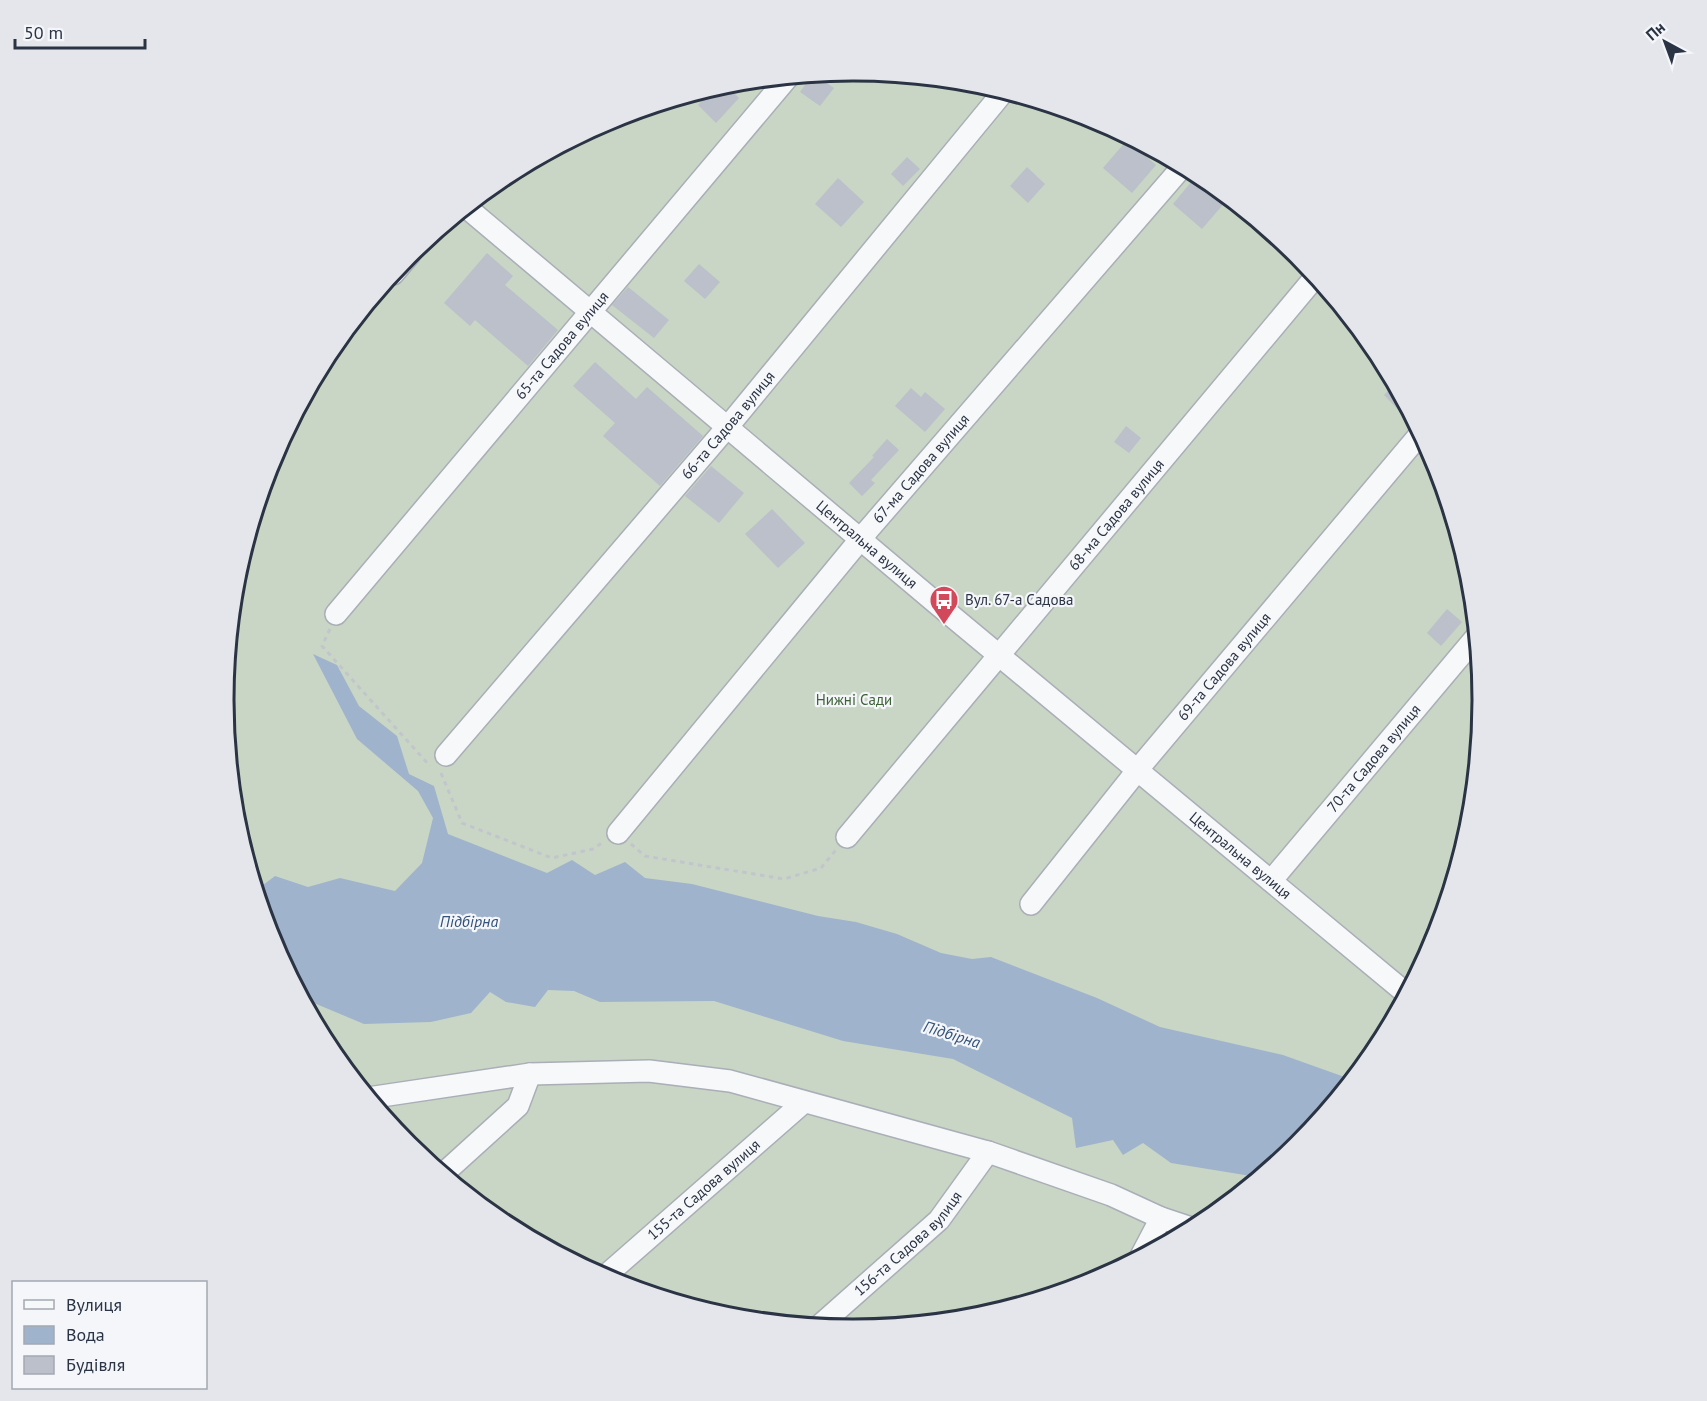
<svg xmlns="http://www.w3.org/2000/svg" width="1707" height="1401" viewBox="0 0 1707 1401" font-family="'PT Sans',sans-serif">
	<rect width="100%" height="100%" fill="#e4e7ec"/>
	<!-- green -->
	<circle fill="#c9d6c5" cx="853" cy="700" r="628"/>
	<!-- water -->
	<path fill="#9fb4cc" d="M 313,654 L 337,665 L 359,706 L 397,736 L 409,774 L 434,786 L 448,834 L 547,873 L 572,860 L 595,875 L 625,862 L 645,878 L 692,884 L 818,916 L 856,922 L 897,934 L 941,953 L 972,959 L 991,957 L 1097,998 L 1160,1027 L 1283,1055 L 1353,1080 L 1299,1146 L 1257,1181 L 1257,1177 L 1171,1163 L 1143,1143 L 1123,1155 L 1113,1140 L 1076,1148 L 1072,1118 L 953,1059 L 843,1041 L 714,1001 L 600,1002 L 574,991 L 548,990 L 535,1007 L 506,1002 L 490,992 L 471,1013 L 431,1022 L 364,1024 L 302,998 L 271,941 L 255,887 L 259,888 L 275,876 L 308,887 L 340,878 L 395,891 L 422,863 L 433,818 L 418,791 L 357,739 Z"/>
	<!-- building -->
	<g fill="#bbc0ca">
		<path d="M 813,74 L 834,88 L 820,106 L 800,92 Z"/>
		<path d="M 725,84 L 739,98 L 716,123 L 698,105 L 715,87 Z"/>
		<path d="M 1127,140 L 1156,165 L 1132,193 L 1103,168 Z"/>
		<path d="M 907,157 L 920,169 L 903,186 L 891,174 Z"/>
		<path d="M 1027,167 L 1045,184 L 1028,203 L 1010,186 Z"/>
		<path d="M 1196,176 L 1226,201 L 1202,229 L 1173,204 Z"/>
		<path d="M 838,178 L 864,202 L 841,227 L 815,204 Z"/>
		<path d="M 487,253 L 513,276 L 505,285 L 558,330 L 528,366 L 475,320 L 470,326 L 444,303 Z"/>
		<path d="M 699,264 L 720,282 L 705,299 L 684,281 Z"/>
		<path d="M 628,287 L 669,320 L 654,338 L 612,305 Z"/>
		<path d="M 595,362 L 636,399 L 647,387 L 703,436 L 660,486 L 603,436 L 615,423 L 573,386 Z"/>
		<path d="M 1395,384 L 1415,422 L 1412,424 L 1384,395 Z"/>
		<path d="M 911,388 L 921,397 L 925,392 L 945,409 L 925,432 L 895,406 Z"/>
		<path d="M 1126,426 L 1141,438 L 1129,453 L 1114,442 Z"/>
		<path d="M 887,439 L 899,450 L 871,480 L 875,483 L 862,496 L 849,483 L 874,457 L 872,456 Z"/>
		<path d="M 711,466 L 744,493 L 719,523 L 685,496 Z"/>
		<path d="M 772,509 L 805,543 L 778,568 L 745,534 Z"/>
		<path d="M 1447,609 L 1462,622 L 1441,646 L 1427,633 Z"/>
	</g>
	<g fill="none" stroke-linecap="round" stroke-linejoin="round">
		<!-- minor casing -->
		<g stroke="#a9aeb7" stroke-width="24">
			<g id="minor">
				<path id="s1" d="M 466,207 L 936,603 L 1407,994"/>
				<path d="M 393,274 L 410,254"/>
				<path id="s2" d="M 336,614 L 788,77"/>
				<path id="s3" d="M 446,755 L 735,418 L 1004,91"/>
				<path id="s4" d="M 618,833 L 868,530 L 1183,166"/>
				<path id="s5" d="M 847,837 L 1316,276"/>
				<path id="s6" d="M 1271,881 L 1477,636"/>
				<path id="s7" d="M 1031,904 L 1144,762 L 1421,433"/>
				<path d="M 368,1098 L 530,1074 L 649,1071 L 730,1081 L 988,1152 L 1111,1195 L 1161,1218 L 1194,1229"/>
				<path d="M 443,1174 L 518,1106 L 530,1074"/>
				<path d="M 1140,1258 L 1161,1218"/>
				<path id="s8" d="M 603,1278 L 804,1102"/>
				<path id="s9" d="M 818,1327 L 939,1220 L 988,1152"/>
			</g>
		</g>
		<!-- path -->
		<g stroke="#c2c5cb" stroke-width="3" stroke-dasharray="4.5 4.5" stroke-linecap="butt">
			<path d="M 330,629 L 322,646 L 430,766"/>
			<path d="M 441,773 L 462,823 L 552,858 L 593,849 L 602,843"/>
			<path d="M 631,844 L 645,856 L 784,879 L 821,868 L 836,850"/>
		</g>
		<!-- minor -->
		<use href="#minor" stroke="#f7f8fa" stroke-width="21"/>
	</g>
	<!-- icons -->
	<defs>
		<g id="bus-pin" transform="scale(1.5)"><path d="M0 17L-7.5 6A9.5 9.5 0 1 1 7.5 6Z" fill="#d1495b" stroke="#f4f6f9"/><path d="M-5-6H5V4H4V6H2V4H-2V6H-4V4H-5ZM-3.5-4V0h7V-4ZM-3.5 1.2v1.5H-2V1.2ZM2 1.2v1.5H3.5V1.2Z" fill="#fff"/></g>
	</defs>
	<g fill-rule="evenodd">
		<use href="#bus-pin" x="944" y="600"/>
	</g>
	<g text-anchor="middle" stroke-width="4.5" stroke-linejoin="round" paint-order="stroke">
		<!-- street labels -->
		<g font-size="15" fill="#2b3445" stroke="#f4f6f9">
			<text dy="5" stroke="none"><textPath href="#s2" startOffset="351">65-та Садова вулиця</textPath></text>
			<text dy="5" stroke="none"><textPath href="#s3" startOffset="434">66-та Садова вулиця</textPath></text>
			<text dy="5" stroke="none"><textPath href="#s4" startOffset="474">67-ма Садова вулиця</textPath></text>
			<text dy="5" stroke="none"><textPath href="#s5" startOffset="420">68-ма Садова вулиця</textPath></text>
			<text dy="5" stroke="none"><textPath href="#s1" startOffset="524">Центральна вулиця</textPath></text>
			<text dy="5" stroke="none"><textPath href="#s7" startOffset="306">69-та Садова вулиця</textPath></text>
			<text dy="5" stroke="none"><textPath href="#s6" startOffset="160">70-та Садова вулиця</textPath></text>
			<text dy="5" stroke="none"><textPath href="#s1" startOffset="1010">Центральна вулиця</textPath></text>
			<text dy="5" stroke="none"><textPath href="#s8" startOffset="134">155-та Садова вулиця</textPath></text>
			<text dy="5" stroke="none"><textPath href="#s9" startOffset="123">156-та Садова вулиця</textPath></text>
		</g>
		<!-- poi labels -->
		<g font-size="15" fill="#2b3445" stroke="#f4f6f9" text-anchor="start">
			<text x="965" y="605">Вул. 67-а Садова</text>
		</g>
		<!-- park labels -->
		<g font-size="15" fill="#3f6138" stroke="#f4f6f9">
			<text x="854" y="705">Нижні Сади</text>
		</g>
		<!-- water labels -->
		<g font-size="16" font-style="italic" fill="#34527a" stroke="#f4f6f9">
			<text x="469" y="927">Підбірна</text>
			<text transform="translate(952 1034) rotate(17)" y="6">Підбірна</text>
		</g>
	</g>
	<!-- crop -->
	<path d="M0 0H1707V1401H0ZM234 700a619 619 0 1 1 1238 0a619 619 0 1 1-1238 0Z" fill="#e4e6eb" fill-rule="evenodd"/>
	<path fill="none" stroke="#2b3445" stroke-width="3" d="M234 700a619 619 0 1 1 1238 0a619 619 0 1 1-1238 0Z"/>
	<!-- legend -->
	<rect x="12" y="1281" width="195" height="108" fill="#f4f6f9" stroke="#a4a8b1" stroke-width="1.5"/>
	<rect x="24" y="1300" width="30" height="9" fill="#f7f8fa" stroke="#a4a8b1" stroke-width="1.5"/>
	<text x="66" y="1311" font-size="18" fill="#2b3445">Вулиця</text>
	<rect x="24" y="1326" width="30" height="18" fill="#9fb4cc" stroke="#a4a8b1" stroke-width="1.5"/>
	<text x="66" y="1341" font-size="18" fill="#2b3445">Вода</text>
	<rect x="24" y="1356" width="30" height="18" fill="#bbc0ca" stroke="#a4a8b1" stroke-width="1.5"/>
	<text x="66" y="1371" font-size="18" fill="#2b3445">Будівля</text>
	<!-- north arrow -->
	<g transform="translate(1665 42) rotate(319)" stroke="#f4f6f9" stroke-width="4.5" paint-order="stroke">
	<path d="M0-4.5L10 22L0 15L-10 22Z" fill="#2b3445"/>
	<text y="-9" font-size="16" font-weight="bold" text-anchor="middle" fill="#2b3445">Пн</text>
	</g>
	<!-- scale -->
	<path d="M15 39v9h130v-9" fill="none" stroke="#2b3445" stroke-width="3"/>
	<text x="24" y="39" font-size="18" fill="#2b3445" stroke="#f4f6f9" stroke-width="4.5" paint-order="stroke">50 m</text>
</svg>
